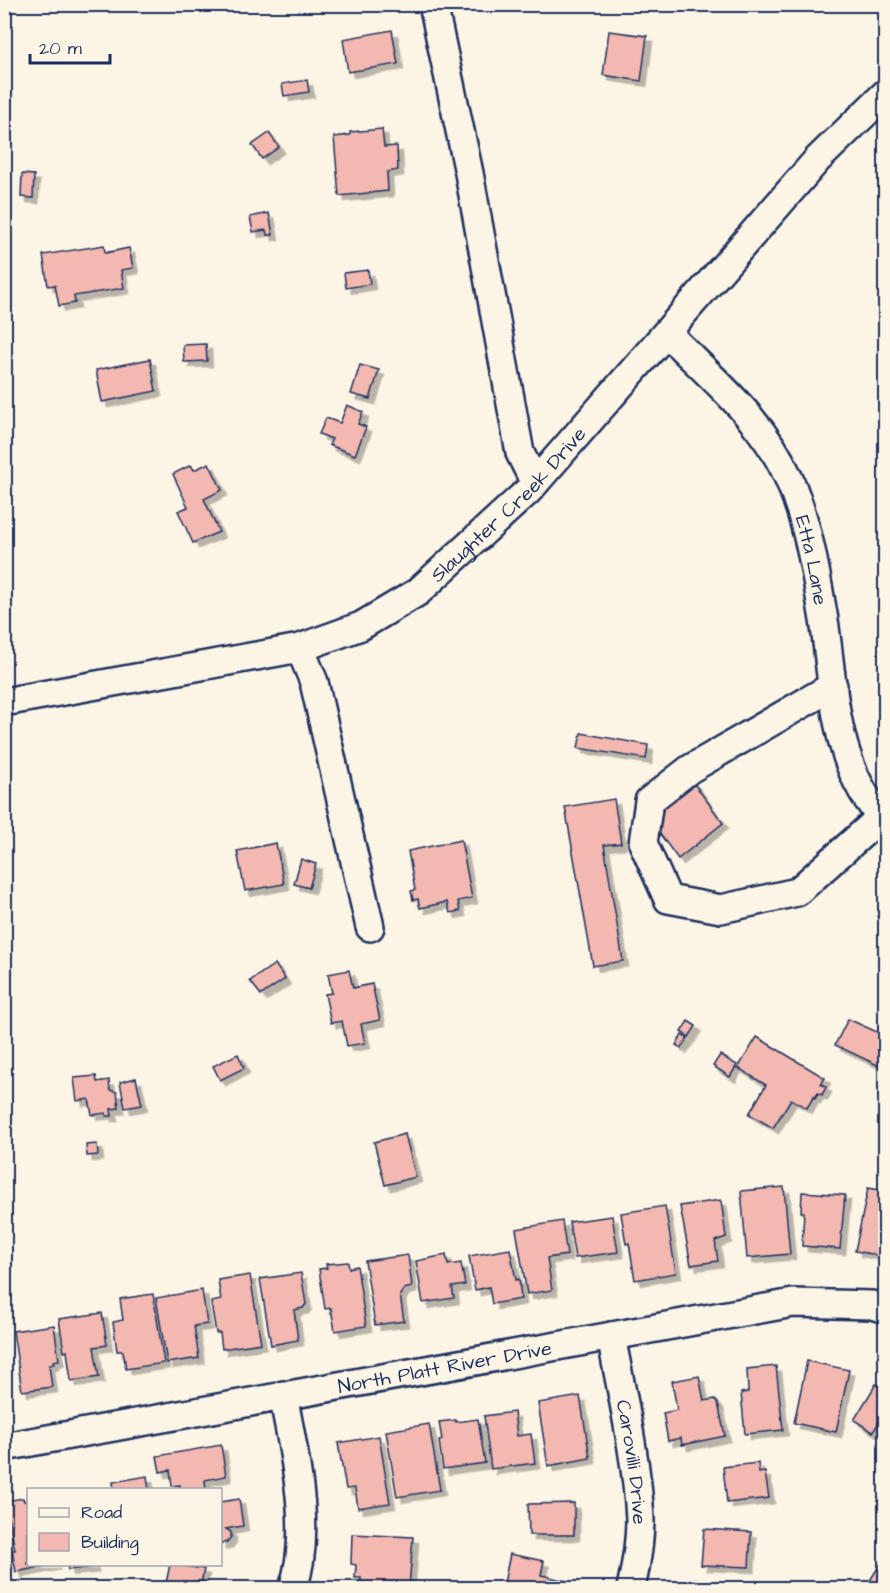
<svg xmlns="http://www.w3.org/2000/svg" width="890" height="1593" viewBox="0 0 890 1593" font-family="'Architects Daughter',sans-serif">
	<defs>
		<filter id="shadow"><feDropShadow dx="5.5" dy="5.5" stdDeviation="0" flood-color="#0004"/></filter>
	</defs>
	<rect width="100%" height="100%" fill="#fcf5e5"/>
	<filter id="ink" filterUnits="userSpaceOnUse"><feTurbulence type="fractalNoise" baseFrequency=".0167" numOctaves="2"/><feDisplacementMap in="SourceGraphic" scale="12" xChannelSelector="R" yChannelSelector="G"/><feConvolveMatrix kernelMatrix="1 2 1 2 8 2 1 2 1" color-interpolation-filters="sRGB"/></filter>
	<g filter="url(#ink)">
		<!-- building -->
		<g fill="#f3b8af" stroke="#1b2f5e" stroke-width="1.5" filter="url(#shadow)">
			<path d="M 392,30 L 398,64 L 348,72 L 343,39 Z"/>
			<path d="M 609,31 L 647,36 L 641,81 L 603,75 Z"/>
			<path d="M 307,80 L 309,92 L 284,96 L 282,84 Z"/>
			<path d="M 382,129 L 384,147 L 397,146 L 398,170 L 387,172 L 388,191 L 339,196 L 334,137 L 350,135 L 350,132 Z"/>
			<path d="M 269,133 L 279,147 L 262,159 L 252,145 Z"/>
			<path d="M 22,174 L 34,175 L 33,198 L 21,197 Z"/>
			<path d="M 269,213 L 273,235 L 267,235 L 266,230 L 253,232 L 250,217 Z"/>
			<path d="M 104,245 L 105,253 L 129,248 L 133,268 L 121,270 L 124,288 L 74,296 L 75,303 L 59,306 L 55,285 L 48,286 L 43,255 Z"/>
			<path d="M 368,270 L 370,284 L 346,288 L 344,273 Z"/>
			<path d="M 206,344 L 207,361 L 184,362 L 183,345 Z"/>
			<path d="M 150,359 L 156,391 L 102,402 L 96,370 Z"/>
			<path d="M 360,365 L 379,370 L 370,399 L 351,394 Z"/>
			<path d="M 347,405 L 363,412 L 358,424 L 366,427 L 355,455 L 329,445 L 332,439 L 319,434 L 326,418 L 340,423 Z"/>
			<path d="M 209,463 L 222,490 L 204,499 L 219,532 L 193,543 L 178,511 L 188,507 L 173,474 L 191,465 L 194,470 Z"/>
			<path d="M 581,733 L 648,745 L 646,759 L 578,748 Z"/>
			<path d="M 693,782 L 723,823 L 678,859 L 649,819 L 663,810 L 660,806 Z"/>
			<path d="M 614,799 L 621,843 L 604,845 L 623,961 L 593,966 L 565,807 Z"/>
			<path d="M 461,840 L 472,898 L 458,901 L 460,911 L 450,913 L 447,902 L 420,908 L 418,899 L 413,900 L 411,891 L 415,890 L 408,851 Z"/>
			<path d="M 276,843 L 284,884 L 245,891 L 237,851 Z"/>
			<path d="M 301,859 L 316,864 L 309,888 L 294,884 Z"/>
			<path d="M 275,964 L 285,979 L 261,995 L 250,981 Z"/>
			<path d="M 349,970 L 353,988 L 372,984 L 380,1020 L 361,1024 L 365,1043 L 347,1046 L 342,1021 L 331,1023 L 325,994 L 332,993 L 328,974 Z"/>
			<path d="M 848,1019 L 886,1036 L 886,1069 L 835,1045 Z"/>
			<path d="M 688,1021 L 696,1026 L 689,1037 L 681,1032 Z"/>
			<path d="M 682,1035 L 688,1038 L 681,1048 L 676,1045 Z"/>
			<path d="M 757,1037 L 825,1078 L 821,1084 L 826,1087 L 822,1095 L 818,1093 L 815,1098 L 814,1096 L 807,1108 L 791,1099 L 773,1128 L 749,1114 L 766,1085 L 738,1068 Z"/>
			<path d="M 238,1054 L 244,1068 L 220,1080 L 213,1066 Z"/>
			<path d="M 720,1055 L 737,1065 L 730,1077 L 713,1066 Z"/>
			<path d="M 96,1076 L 97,1082 L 109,1080 L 110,1090 L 117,1092 L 119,1108 L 111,1109 L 112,1116 L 106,1116 L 106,1113 L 92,1115 L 89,1099 L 77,1101 L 74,1078 Z"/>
			<path d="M 136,1078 L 142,1105 L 125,1108 L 120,1082 Z"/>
			<path d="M 405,1134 L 416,1177 L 385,1185 L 374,1142 Z"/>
			<path d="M 97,1144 L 98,1155 L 87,1156 L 86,1145 Z"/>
			<path d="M 784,1187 L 790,1254 L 747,1258 L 741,1191 Z"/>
			<path d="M 868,1188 L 886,1191 L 886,1237 L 882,1256 L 855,1251 Z"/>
			<path d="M 802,1192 L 845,1195 L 840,1249 L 802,1246 L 804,1212 L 801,1212 Z"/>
			<path d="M 721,1200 L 726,1237 L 715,1241 L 718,1261 L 691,1265 L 680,1206 Z"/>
			<path d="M 665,1206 L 676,1273 L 635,1280 L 629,1243 L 626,1244 L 621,1213 Z"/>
			<path d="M 612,1216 L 618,1252 L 575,1258 L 569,1222 Z"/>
			<path d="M 562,1221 L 567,1255 L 547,1258 L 552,1290 L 527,1294 L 516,1229 Z"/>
			<path d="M 510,1249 L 516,1280 L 519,1279 L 521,1299 L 492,1304 L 489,1287 L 475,1290 L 469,1256 Z"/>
			<path d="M 408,1255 L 412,1287 L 404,1289 L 400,1295 L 404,1321 L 375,1325 L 365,1261 Z"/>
			<path d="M 446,1255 L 448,1265 L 461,1263 L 465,1285 L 452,1287 L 454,1298 L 423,1303 L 416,1261 Z"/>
			<path d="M 348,1262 L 349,1268 L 357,1266 L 366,1326 L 335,1331 L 331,1308 L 325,1309 L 319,1269 L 327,1268 L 326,1264 Z"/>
			<path d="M 301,1273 L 306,1304 L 303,1308 L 294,1310 L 298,1340 L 271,1345 L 260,1279 Z"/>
			<path d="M 250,1275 L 261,1343 L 222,1349 L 220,1333 L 216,1333 L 211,1302 L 221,1300 L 218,1280 Z"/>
			<path d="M 202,1290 L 207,1324 L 194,1326 L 199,1358 L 167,1363 L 156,1298 Z"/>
			<path d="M 153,1294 L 164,1363 L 126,1369 L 123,1351 L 117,1351 L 113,1322 L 123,1320 L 120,1299 Z"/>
			<path d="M 102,1313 L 107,1345 L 94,1347 L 99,1377 L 71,1381 L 67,1351 L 64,1352 L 59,1319 Z"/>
			<path d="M 54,1325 L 59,1360 L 53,1361 L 54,1364 L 49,1365 L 52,1387 L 22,1391 L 13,1331 Z"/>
			<path d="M 807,1361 L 849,1370 L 836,1432 L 794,1423 Z"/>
			<path d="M 776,1366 L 783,1430 L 745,1434 L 741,1393 L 748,1392 L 747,1369 Z"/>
			<path d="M 699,1376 L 704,1401 L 715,1399 L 718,1403 L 725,1436 L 682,1445 L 681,1438 L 668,1441 L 663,1413 L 677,1410 L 672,1381 Z"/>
			<path d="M 876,1384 L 884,1388 L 886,1386 L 886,1429 L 878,1424 L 873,1432 L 854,1420 Z"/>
			<path d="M 580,1396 L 590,1458 L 548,1466 L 538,1403 Z"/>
			<path d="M 514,1412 L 517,1436 L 531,1434 L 535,1463 L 491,1469 L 484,1416 Z"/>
			<path d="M 478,1419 L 485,1463 L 443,1469 L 439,1441 L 442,1440 L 439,1422 L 456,1420 L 456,1422 Z"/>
			<path d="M 429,1424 L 440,1490 L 397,1497 L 386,1431 Z"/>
			<path d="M 379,1436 L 390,1503 L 358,1508 L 355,1488 L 346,1489 L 338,1443 Z"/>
			<path d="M 221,1445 L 226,1476 L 205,1480 L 206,1490 L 181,1490 L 180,1485 L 172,1486 L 170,1470 L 160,1472 L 157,1456 Z"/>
			<path d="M 758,1463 L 759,1473 L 765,1472 L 769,1498 L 727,1503 L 723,1467 Z"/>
			<path d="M 147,1476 L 149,1490 L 114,1490 L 113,1482 Z"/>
			<path d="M 23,1498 L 24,1501 L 28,1500 L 28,1564 L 55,1564 L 16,1572 L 12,1550 L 15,1550 L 5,1501 Z"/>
			<path d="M 239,1499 L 243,1526 L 226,1529 L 231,1532 L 231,1537 L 227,1542 L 220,1544 L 220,1502 Z"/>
			<path d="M 574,1503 L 574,1535 L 529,1535 L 528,1504 Z"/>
			<path d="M 704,1529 L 751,1532 L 749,1567 L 701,1565 Z"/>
			<path d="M 352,1534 L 413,1537 L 409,1588 L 360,1588 L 361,1578 L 355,1578 L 356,1565 L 351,1564 Z"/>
			<path d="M 510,1554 L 544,1561 L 541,1575 L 571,1582 L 569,1588 L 503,1588 Z"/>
			<path d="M 886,1555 L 886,1588 L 873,1588 L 867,1585 Z"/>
			<path d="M 67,1564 L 93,1564 L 93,1567 L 68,1570 Z"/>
			<path d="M 170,1564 L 204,1569 L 201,1584 L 225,1588 L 165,1588 Z"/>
			<path d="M 695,1579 L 750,1588 L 693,1588 Z"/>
		</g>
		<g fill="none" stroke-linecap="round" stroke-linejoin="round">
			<!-- minor casing -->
			<g stroke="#1b2f5e" stroke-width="32">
				<g id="minor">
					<path d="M 433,4 L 469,173 L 520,453 L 535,483"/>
					<path id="s1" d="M 667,333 C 710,377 764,420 789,479 C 808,523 816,573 824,620 C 834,687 834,772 886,821"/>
					<path d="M 300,648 L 314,682 L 370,927"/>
					<path d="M 833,686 L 690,769 L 649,801 L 643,843 L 668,899 L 721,909 L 797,892 L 881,817"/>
					<path id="s2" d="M 4,702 L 300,648 L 361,626 L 418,592 L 528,491 L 818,159 L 886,93"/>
					<path id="s3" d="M 611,1336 C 622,1394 637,1461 640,1519 C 640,1542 636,1566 631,1588"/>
					<path d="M 283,1395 C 294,1453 313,1531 293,1588"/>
					<path id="s4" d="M 4,1447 L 793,1303 L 872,1305 L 886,1309"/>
				</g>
			</g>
			<!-- minor -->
			<use href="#minor" stroke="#fcf5e5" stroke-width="27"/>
		</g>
	</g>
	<g text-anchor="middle" stroke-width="6" stroke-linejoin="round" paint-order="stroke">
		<!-- street labels -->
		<g font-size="20" fill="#1b2f5e" stroke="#fcf5e5">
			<text dy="7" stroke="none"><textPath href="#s2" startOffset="558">Slaughter Creek Drive</textPath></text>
			<text dy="7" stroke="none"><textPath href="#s1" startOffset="276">Etta Lane</textPath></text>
			<text dy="7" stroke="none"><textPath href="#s4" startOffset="448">North Platt River Drive</textPath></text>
			<text dy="7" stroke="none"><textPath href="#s3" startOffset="128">Carovilli Drive</textPath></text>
		</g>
	</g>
	<!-- margin -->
	<rect width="890" height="1593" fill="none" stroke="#fcf5e5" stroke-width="24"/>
	<rect x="12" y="12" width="866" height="1569" fill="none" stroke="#1b2f5e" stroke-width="2" filter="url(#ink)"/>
	<!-- legend -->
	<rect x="27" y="1488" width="195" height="78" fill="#fcf5e5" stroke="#a2a6af" stroke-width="1.5"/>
	<rect x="39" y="1508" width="30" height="9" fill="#fcf5e5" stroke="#a2a6af" stroke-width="1.5"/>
	<text x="81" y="1518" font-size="18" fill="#1b2f5e">Road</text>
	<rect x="39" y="1533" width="30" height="18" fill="#f3b8af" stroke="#a2a6af" stroke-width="1.5"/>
	<text x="81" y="1548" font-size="18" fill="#1b2f5e">Building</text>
	<!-- scale -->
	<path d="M30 54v9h80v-9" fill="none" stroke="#1b2f5e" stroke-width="3"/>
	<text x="39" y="54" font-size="18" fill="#1b2f5e" stroke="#fcf5e5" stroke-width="4.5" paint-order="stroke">20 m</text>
</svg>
